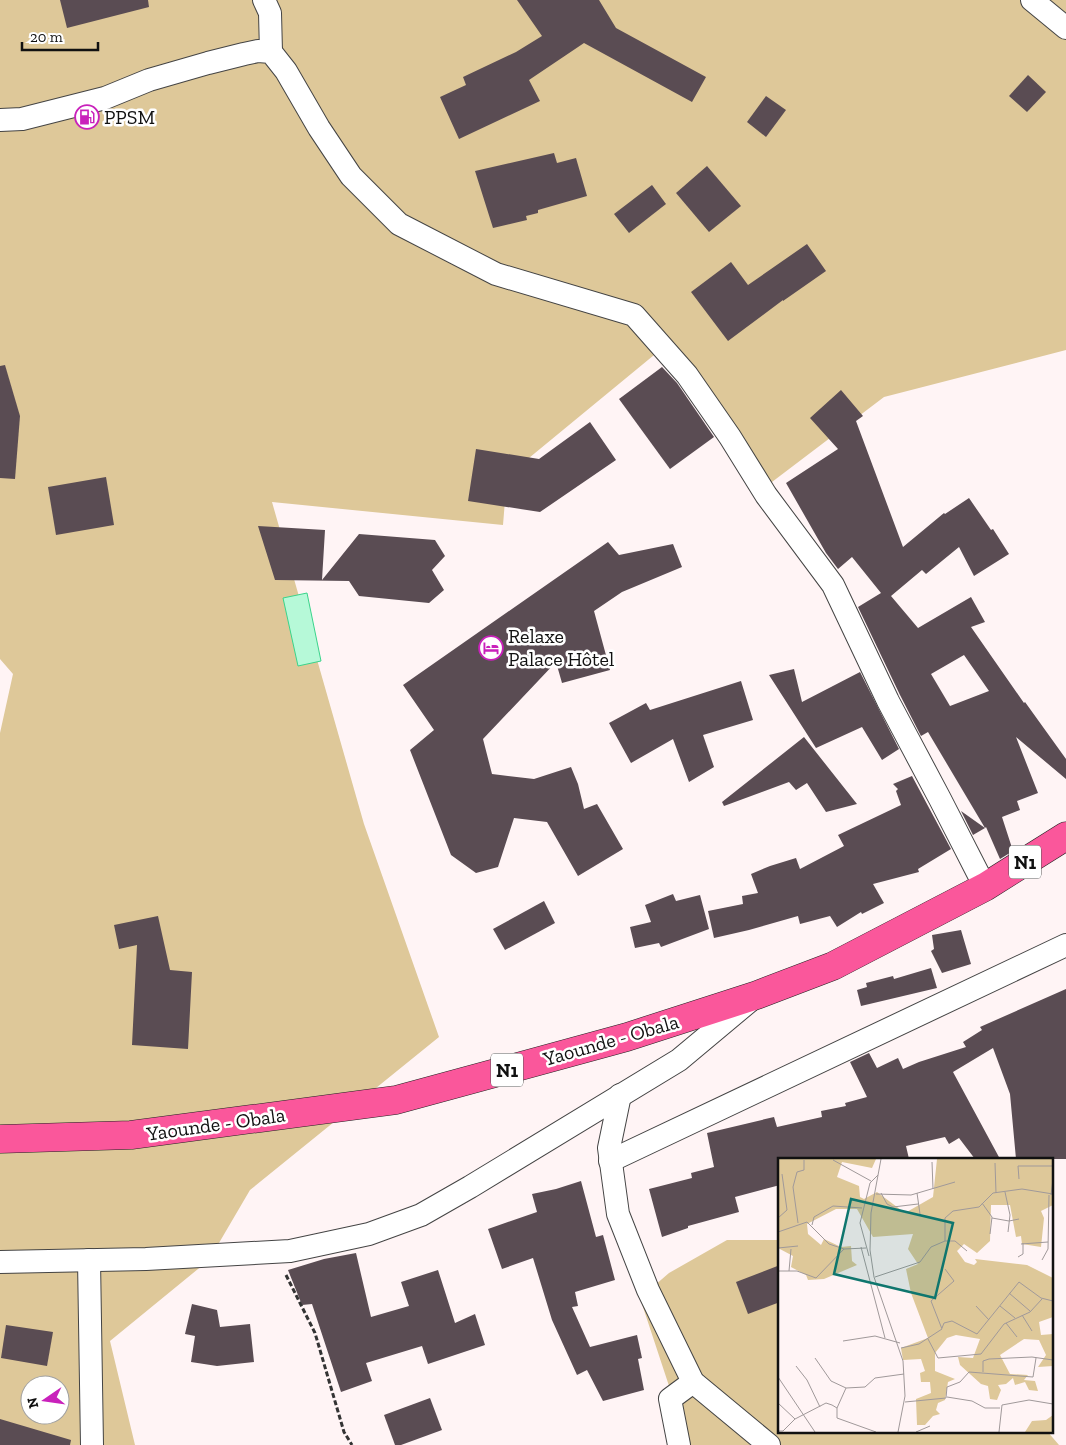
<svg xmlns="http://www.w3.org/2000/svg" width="1066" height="1445" viewBox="0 0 1066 1445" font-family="'Zilla Slab',serif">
	<rect width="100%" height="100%" fill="#fff4f5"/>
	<!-- forest -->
	<g fill="#dec899" fill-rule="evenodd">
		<path d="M 0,0 L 1066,0 L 1066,350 L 884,397 L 768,485 L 665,346 L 507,476 L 503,525 L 272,502 L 364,824 L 439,1037 L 250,1190 L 209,1260 L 110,1341 L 135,1445 L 0,1445 L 0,733 L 13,674 L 0,659 ZM 30,1385 L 60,1385 L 60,1415 L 30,1415 Z"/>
		<path d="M 727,1240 L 780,1240 L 780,1431 L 1047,1431 L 1059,1445 L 682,1445 L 672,1395 L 640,1298 L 669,1273 Z"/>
	</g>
	<!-- water -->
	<path fill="#b6f9d8" stroke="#3ad48b" d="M 307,593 L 321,661 L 298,666 L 283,598 Z"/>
	<!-- building -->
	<g fill="#5a4c53" fill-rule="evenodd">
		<path d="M 60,0 L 148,0 L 149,7 L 67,28 Z"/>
		<path d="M 517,0 L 599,0 L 616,28 L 706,77 L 692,102 L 584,43 L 529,80 L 540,101 L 459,139 L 440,97 L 466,85 L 463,77 L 516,52 L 542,36 Z"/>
		<path d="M 1028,75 L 1046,92 L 1027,112 L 1009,96 Z"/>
		<path d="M 766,96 L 786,110 L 766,137 L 747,122 Z"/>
		<path d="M 554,153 L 557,163 L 576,158 L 587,196 L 538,210 L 538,213 L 526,216 L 527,220 L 493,228 L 475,171 Z"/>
		<path d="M 707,166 L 741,206 L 709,232 L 676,193 Z"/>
		<path d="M 652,185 L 666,204 L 629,233 L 614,214 Z"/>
		<path d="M 807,244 L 826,271 L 783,301 L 783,300 L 728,341 L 691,292 L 731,262 L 748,285 Z"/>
		<path d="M 5,365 L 20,416 L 15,479 L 0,478 L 0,366 Z"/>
		<path d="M 662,367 L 677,383 L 714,437 L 670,469 L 619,399 Z"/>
		<path d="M 841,390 L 863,416 L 856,421 L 903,547 L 944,513 L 945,514 L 969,498 L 991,530 L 993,529 L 1009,554 L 974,576 L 959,547 L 926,574 L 922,570 L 891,596 L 918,628 L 971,597 L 985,622 L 971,627 L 1024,703 L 1025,702 L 1066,759 L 1066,779 L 1016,737 L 1038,793 L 1017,801 L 1020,810 L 1002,817 L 1013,851 L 1000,859 L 986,827 L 985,828 L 928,732 L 921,736 L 900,695 L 858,607 L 881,593 L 852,557 L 838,569 L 826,553 L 786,483 L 838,449 L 810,418 ZM 964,655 L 989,691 L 950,706 L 931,674 Z"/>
		<path d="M 590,422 L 616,460 L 540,512 L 468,501 L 476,449 L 539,459 Z"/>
		<path d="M 106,477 L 114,525 L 56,535 L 48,487 Z"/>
		<path d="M 258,526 L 325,530 L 322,580 L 359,534 L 435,540 L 445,556 L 432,570 L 444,590 L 429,603 L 359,596 L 349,581 L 275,580 Z"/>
		<path d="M 608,542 L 619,555 L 673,544 L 682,567 L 622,592 L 594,611 L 610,670 L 562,683 L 556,662 L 483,739 L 492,774 L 534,779 L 571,767 L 578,784 L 584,809 L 597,804 L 623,849 L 578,876 L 547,822 L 514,818 L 498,867 L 476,873 L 451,855 L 410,750 L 434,730 L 403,685 Z"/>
		<path d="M 794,669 L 802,702 L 860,672 L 899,749 L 882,760 L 862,727 L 816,748 L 769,675 Z"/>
		<path d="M 741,681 L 753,720 L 703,735 L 714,767 L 689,782 L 673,739 L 631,763 L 609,723 L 646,703 L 650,710 Z"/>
		<path d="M 804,737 L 857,804 L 826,812 L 807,783 L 796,790 L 789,782 L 724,806 L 722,802 Z"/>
		<path d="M 912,776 L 951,849 L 918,869 L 919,872 L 873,884 L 884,903 L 862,914 L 861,912 L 837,927 L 830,916 L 800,924 L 798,916 L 749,930 L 714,938 L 708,911 L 743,904 L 742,896 L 758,893 L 751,874 L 770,866 L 796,858 L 800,869 L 844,846 L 838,835 L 901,805 L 896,791 L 898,789 L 893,784 Z"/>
		<path d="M 961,811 L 985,828 L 973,835 Z"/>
		<path d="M 673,894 L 676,901 L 700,895 L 709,929 L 661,947 L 659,943 L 635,948 L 630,927 L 651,922 L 645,905 Z"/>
		<path d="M 544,901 L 555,923 L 505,950 L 493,929 Z"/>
		<path d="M 158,916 L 170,970 L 192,972 L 188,1049 L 132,1045 L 137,945 L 119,949 L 114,925 Z"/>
		<path d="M 961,930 L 971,964 L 942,973 L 931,951 L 934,949 L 932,935 Z"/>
		<path d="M 931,968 L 937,988 L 861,1006 L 857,990 L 867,987 L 866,983 L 893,976 L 894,979 Z"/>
		<path d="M 1066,989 L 1066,1159 L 1016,1159 L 1010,1094 L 993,1048 L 953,1072 L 1000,1159 L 975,1159 L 959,1138 L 949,1144 L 945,1137 L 906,1146 L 909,1159 L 780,1159 L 780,1185 L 735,1197 L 739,1212 L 688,1226 L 688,1228 L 662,1237 L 649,1189 L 692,1178 L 691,1173 L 714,1167 L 707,1133 L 774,1117 L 777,1127 L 822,1117 L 821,1111 L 846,1106 L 845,1103 L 867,1097 L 850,1062 L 869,1053 L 877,1068 L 898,1058 L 903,1069 L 919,1062 L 966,1047 L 963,1042 L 982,1030 L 980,1027 Z"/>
		<path d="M 581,1181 L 596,1237 L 603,1235 L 615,1280 L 575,1292 L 578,1306 L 572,1307 L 590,1347 L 637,1335 L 642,1358 L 638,1359 L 644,1390 L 603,1401 L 587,1370 L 577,1375 L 552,1320 L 533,1258 L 502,1269 L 488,1229 L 537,1212 L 532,1194 L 556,1189 Z"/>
		<path d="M 356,1253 L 371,1317 L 409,1306 L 401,1282 L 438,1270 L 455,1323 L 475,1314 L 485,1345 L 428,1364 L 422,1346 L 366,1363 L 372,1381 L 341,1392 L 312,1304 L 302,1305 L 288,1270 L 324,1259 Z"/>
		<path d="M 780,1265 L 780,1302 L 748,1314 L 736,1282 Z"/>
		<path d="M 192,1304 L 217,1310 L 220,1327 L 250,1324 L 254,1362 L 217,1366 L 191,1362 L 195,1336 L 185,1334 Z"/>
		<path d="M 6,1325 L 53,1332 L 47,1366 L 1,1358 Z"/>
		<path d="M 430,1398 L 442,1430 L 401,1445 L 395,1445 L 384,1415 Z"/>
		<path d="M 0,1419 L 71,1440 L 70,1445 L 0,1445 Z"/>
	</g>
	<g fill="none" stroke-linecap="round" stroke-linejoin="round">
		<!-- street casing -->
		<g stroke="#444" stroke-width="24">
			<g id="street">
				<path d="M 264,0 L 270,13 L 271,52"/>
				<path d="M 1032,0 L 1066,28"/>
				<path d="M 0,120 L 22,119 L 105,98 L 149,80 L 208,63 L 244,54 L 258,51 L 271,52 L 286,71 L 319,128 L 351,176 L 399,224 L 496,274 L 634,315 L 687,375 L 730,437 L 766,495 L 833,585 L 888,701 L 940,799 L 985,887"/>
				<path d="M 620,1095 L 609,1148 L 618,1214 L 648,1290 L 693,1382 L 769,1445"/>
				<path d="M 610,1161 L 1066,945"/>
				<path d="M 89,1260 L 92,1445"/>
				<path d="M 0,1262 L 146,1259 L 290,1251 L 369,1234 L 421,1215 L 470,1187 L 679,1060 L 752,999"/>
				<path d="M 679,1445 L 670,1399 L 693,1382"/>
			</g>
		</g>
		<!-- highway casing -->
		<g stroke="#222" stroke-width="29">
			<path id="highway" d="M 0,1139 L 131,1135 L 396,1100 L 627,1037 L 757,995 L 833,966 L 985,887 L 1066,836"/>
		</g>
		<!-- path -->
		<path stroke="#333" stroke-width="3" stroke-dasharray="5 2.5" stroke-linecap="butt" d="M 286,1275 L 315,1333 L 344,1432 L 352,1445"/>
		<!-- street -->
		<use href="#street" stroke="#fff" stroke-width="22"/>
		<!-- highway -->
		<use href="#highway" stroke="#fa579b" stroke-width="28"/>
	</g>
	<!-- icons -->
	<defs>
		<g id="fuel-ring" transform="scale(1.25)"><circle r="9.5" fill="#fff" stroke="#c921bb" stroke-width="1.5"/><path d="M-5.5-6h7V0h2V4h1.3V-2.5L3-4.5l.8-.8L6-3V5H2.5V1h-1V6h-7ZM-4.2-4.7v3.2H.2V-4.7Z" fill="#c921bb"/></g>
		<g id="hotel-ring" transform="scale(1.25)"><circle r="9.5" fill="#fff" stroke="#c921bb" stroke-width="1.5"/><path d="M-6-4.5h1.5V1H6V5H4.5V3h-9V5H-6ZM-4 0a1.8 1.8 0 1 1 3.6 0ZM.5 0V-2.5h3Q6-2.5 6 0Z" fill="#c921bb"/></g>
	</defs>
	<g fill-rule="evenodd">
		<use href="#fuel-ring" x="87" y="117"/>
		<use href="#hotel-ring" x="491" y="648"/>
	</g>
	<g text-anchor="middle" stroke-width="5" stroke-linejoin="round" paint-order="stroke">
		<!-- shield labels -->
		<g fill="#fff" stroke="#585858" stroke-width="1">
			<rect x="1009" y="845.5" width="32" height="33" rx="4"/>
			<rect x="491" y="1053.5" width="32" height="33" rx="4"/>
		</g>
		<g font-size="19" font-weight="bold" fill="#111">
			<text x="1025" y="869">N1</text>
			<text x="507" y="1077">N1</text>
		</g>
		<!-- poi labels -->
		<g font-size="20" fill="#111" stroke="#fff" text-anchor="start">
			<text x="104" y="124">PPSM</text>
			<text x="508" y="643">Relaxe<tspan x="508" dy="23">Palace Hôtel</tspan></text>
		</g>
		<!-- street labels -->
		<g font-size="20" fill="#111" stroke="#fff">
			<text transform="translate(611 1040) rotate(-16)" y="7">Yaounde - Obala</text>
			<text transform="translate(216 1124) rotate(-8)" y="7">Yaounde - Obala</text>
		</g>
	</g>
	<!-- overview -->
	<g transform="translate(778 1158)">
		<rect width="275" height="275" fill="#fff4f5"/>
		<path d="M 0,1 L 98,1 L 94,10 L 64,4 L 59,19 L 81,28 L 82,39 L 86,41 L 99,34 L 127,55 L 155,39 L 159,1 L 275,1 L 275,47 L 263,53 L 266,60 L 263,89 L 244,86 L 243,78 L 238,79 L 232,47 L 213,47 L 212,83 L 199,95 L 186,86 L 179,93 L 187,104 L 196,107 L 199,104 L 197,101 L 249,107 L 275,120 L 275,159 L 261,164 L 263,177 L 275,176 L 275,208 L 260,209 L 268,197 L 261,182 L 246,181 L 222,197 L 232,216 L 250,217 L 246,222 L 257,223 L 260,233 L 251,232 L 247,224 L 237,227 L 235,220 L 228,226 L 220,227 L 223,232 L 219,242 L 212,241 L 210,228 L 203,226 L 182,207 L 180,199 L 195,200 L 202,181 L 178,177 L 169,180 L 157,195 L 157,213 L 177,221 L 170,224 L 167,242 L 160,245 L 158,252 L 162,256 L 155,258 L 147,267 L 139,267 L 138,241 L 153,235 L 152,224 L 143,224 L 142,215 L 147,213 L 143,201 L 125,202 L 123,190 L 150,180 L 133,135 L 128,111 L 140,106 L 130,91 L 135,76 L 95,79 L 79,51 L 58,51 L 29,66 L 30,76 L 43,87 L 46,81 L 63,89 L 73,88 L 74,103 L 79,107 L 46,121 L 30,122 L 28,117 L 13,109 L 15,98 L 0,90 ZM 275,257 L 275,274 L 247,274 L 254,263 L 268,262 Z" fill="#dec899"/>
		<path fill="none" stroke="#a0999a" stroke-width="1" d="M 103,1 L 93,55 L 92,92 L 96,119 L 125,203 L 127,238 L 120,274M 55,2 L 93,23M 154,4 L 155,31M 217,5 L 218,35M 241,21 L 240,8 L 275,8M 227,34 L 232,57 L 230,74M 103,35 L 109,46 L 115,49 L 140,46M 139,35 L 142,56M 98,36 L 133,37 L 177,24M 273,37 L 275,21M 204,45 L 214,59 L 212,76M 0,60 L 9,52 L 4,16M 214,60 L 231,63 L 241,61M 20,65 L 15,29 L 19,14 L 26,12 L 26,2M 34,67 L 36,59 L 55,48 L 84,50M 0,74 L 29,64 L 51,86 L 66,91M 167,83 L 177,83 L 189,93M 243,86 L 270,84M 83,89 L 107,180M 0,90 L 20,88M 91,98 L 82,65 L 92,25 L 100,17M 240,99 L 245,96 L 245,85M 264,102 L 270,91 L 271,37M 0,113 L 19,113 L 38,120 L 66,91 L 88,90M 11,113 L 13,91M 97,119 L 142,104 L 153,89 L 167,83 L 167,60 L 175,53 L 201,49 L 215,35 L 244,31 L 275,36M 231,135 L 252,153M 198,148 L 211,162M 222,148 L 237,160M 244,157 L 254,173M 228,165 L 239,179M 164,170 L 166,165 L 174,163 L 199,176 L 241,124 L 263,140 L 275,143M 150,181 L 160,200 L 203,196 L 226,166 L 252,154 L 264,141M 65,183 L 97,178 L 122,185M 123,190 L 141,186 L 164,171 L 153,143 L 176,123 L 167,111M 37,200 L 53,223 L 68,230 L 87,229 L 97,220 L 126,216M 18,208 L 29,222 L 42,249M 205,214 L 205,203 L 211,201 L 254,199 L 275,202M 0,219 L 37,274M 169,239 L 194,243 L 207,250 L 222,250M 127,244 L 168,240 L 169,229 L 182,224 L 191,214 L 255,219 L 258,200M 0,245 L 17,261 L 48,245 L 54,247 L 59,250 L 59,260 L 98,274M 59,250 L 68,230M 0,273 L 5,273 L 17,261M 138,274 L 152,268M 221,274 L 224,247 L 251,242 L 275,246"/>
		<path fill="#0f766e" fill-opacity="0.15" stroke="#0f766e" stroke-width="2.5" d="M 73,41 L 175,65 L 157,140 L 56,116 Z"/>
		<rect width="275" height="275" fill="none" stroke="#111" stroke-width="2.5"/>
	</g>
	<!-- north arrow -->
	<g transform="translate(45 1400) rotate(257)"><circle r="24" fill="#ffffff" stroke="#a0a0a0"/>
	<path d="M0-4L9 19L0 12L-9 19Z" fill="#c921bb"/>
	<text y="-8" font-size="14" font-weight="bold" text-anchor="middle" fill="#111111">N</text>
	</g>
	<!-- scale -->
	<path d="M22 42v8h76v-8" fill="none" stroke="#111111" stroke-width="2.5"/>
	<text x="30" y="42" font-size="15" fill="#111111" stroke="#ffffff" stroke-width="4" paint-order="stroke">20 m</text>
</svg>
